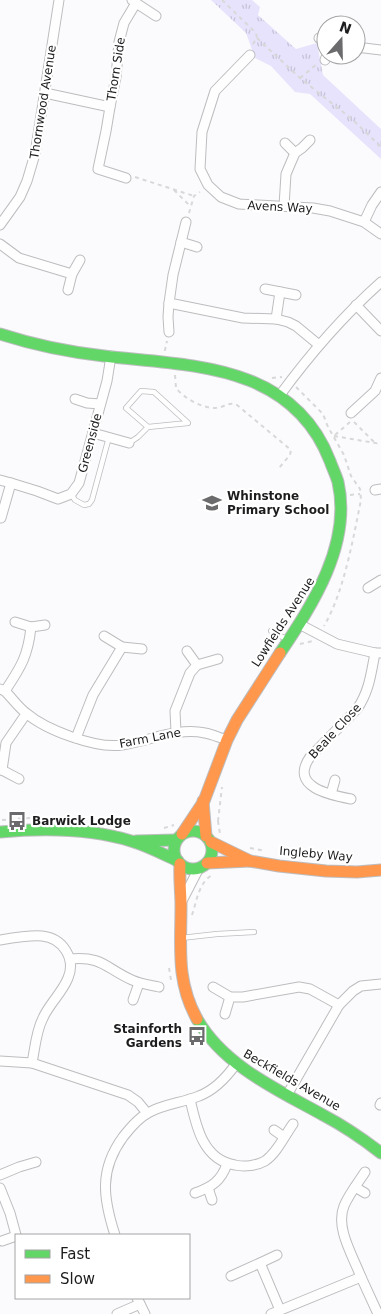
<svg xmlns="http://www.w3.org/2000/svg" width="381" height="1314" viewBox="0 0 381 1314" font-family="'DejaVu Sans',sans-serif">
	<defs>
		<pattern id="grass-tufts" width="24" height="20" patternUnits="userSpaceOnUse" patternTransform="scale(1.25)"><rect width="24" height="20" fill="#e7e3fc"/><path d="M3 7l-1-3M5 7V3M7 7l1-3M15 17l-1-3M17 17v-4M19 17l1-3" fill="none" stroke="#c6c2d8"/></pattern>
	</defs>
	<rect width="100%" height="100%" fill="#fbfbfe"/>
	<!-- grass -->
	<path fill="url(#grass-tufts)" d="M 211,0 L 252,0 L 260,7 L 258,15 L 296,49 L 317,43 L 323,75 L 381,129 L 381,159 L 310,94 L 295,92 L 271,66 L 255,58 L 246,33 Z"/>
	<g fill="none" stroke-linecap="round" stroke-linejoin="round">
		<!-- lane casing -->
		<g stroke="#bdbdbf" stroke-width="6">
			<g id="lane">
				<path d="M 129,443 L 138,437 L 148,427 L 188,423 L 154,392 L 141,391 L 126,408 L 148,427"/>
				<path d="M 71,494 L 75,500 L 84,505 L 89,504 L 92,500 L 109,437"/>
				<path d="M 271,631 L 288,640"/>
				<path d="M 181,938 L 217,934 L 254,932"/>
			</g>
		</g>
		<!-- street casing -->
		<g stroke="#bdbdbf" stroke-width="11">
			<g id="street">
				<path d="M 136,3 L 156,16"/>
				<path d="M 319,38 L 326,40"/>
				<path d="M 356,47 L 381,50"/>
				<path d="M 250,55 L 215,91 L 202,132 L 200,169 L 208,185 L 221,197 L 239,204 L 313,208 L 330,211 L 364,222 L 381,234"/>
				<path d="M 325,60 L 327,55"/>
				<path d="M 45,93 L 110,107 L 116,77 L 119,42 L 124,23 L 136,3 L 132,0"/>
				<path d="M 110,107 L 106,131 L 98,169 L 126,178"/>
				<path d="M 285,143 L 295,153"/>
				<path d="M 284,206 L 286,174 L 295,153 L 302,148 L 310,140"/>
				<path d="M 186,222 L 173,275 L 169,303 L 243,318 L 276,319 L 288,322 L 296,326 L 319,345"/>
				<path d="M 364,222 L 372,205 L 381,192"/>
				<path d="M 0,225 L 20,197 L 27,181 L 35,154 L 59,0"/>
				<path d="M 181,242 L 197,247"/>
				<path d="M 0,244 L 19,258 L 72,274 L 68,290"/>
				<path d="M 72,274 L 80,260"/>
				<path d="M 265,289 L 296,295"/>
				<path d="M 356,305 L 381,331"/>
				<path d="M 276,319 L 280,292"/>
				<path d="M 169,332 L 168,317 L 169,303"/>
				<path d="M 280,395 C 310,354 343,316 381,282"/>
				<path d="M 75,399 L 87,403 L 100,404"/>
				<path d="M 351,413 L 375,391 L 381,378"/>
				<path d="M 93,433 L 129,443"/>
				<path d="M 0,480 L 11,483"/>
				<path d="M 375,490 L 381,489"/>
				<path d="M 1,518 L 11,483 L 37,491 L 58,499 L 71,494 L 79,483 L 107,381 L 111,356"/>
				<path d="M 368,588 L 381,580"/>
				<path d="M 301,625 L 337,644 L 375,653 L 381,653"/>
				<path d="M 31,627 L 45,625"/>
				<path d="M 122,647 L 142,649"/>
				<path d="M 197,665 L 218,659"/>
				<path d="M 0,689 L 5,691 C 12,698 18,707 26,713 C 46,730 96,749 122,745 C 150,741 177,727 205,733 C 212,734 220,738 227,740"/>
				<path d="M 5,691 C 21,667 28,656 31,627 L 15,622"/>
				<path d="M 176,732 L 175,711 L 190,673 L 197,665 L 187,651"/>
				<path d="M 76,738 L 93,695 L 122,647 L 104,636"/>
				<path d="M 0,770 L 2,770 L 6,743 L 26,714"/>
				<path d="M 2,770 L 19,779"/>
				<path d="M 331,794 L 335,780"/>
				<path d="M 351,799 C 330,795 289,787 310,757 L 357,709 C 369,692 371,674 375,653"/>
				<path d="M 182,901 L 199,868"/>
				<path d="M 0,940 C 12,938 30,935 42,936 C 63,938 76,959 68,978 C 62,993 49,1004 43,1018 C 36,1031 35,1048 32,1063"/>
				<path d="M 70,959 C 103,956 105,968 132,980 C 141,984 150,985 159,987"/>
				<path d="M 213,987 L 230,997 L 243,997 L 299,987 L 310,989 L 339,1005"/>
				<path d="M 133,1000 L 139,983"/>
				<path d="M 225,1014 L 230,997"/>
				<path d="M 0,1061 L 32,1063 L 128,1095 L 138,1102 L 147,1113"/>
				<path d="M 287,1095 L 339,1005 L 353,991 L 361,986 L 381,984"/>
				<path d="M 190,1099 C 196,1126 203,1160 235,1165 C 244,1167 256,1166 265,1161 C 277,1153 285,1135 293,1124"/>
				<path d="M 380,1105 L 381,1103"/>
				<path d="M 274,1130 L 284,1137"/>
				<path d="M 0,1175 L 19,1167 L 36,1162"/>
				<path d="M 355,1187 L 365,1193"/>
				<path d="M 0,1188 L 10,1213 L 16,1235"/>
				<path d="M 208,1188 L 212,1200"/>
				<path d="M 195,1193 C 212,1187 221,1181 227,1164"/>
				<path d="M 115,1235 C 103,1198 99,1170 123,1137 C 130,1128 138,1118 148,1113 C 163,1104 182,1103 199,1096 C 215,1090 226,1078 236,1064"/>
				<path d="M 2,1241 L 16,1236"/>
				<path d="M 260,1263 L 277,1255"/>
				<path d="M 231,1276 L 260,1263 L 280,1310"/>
				<path d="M 361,1277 L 378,1314"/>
				<path d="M 137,1298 L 145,1314"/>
				<path d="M 117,1314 L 140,1304"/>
				<path d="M 271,1314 L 361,1277 C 353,1256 335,1228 344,1206 C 349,1194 358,1183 365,1172"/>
			</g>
		</g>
		<!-- fast casing -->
		<g stroke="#bdbdbf" stroke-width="13">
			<g id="fast">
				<path d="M 0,334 C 34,345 68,352 104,356 C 191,366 292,363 330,461 C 332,467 336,475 338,482 C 352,544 313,604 280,653"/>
				<circle cx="193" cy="850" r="19"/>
				<path d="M 0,832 C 44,828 89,828 131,841 C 148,846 163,854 178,861"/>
				<path d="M 136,841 L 176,840"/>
				<path d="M 197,1019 C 224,1066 278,1090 323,1115 C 344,1126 363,1139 381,1153"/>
			</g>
		</g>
		<!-- slow casing -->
		<g stroke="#bdbdbf" stroke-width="13">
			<g id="slow">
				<path d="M 203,801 L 206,836"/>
				<path d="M 182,834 L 204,801 L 227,740 L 237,720 L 280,653"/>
				<path d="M 211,842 L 250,861 L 279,866 L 326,871 L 357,872 L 381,870"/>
				<path d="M 207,863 L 250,861"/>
				<path d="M 180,864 C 179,878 181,892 181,906 C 181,947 176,981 197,1019"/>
			</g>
		</g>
		<!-- path -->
		<g stroke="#d8d8d9" stroke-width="2" stroke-dasharray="4 4" stroke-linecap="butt">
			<path d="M 222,0 L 256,33 L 257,38 L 251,47"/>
			<path d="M 257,38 L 300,78 L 353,120 L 381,147"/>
			<path d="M 300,78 L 317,64"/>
			<path d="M 135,177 L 194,196"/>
			<path d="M 174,190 L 191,207"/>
			<path d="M 189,213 L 194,196 L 200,192"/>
			<path d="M 164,350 L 165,350 L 167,341"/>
			<path d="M 175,375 L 176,388 C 184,398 201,408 215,408 C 224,408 228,401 237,405 L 291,450 L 290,455 L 279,468"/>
			<path d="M 272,378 L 282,377"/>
			<path d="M 296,387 L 323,414 L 328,427 L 344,455 L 351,476 L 360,489 L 361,500 C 353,539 344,592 324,626"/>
			<path d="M 354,422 L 375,443"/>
			<path d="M 335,435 L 350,422"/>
			<path d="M 334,436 L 381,444"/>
			<path d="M 350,495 L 360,494"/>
			<path d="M 300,644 L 313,641"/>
			<path d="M 2,820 L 30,818"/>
			<path d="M 218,821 L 222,787"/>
			<path d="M 218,821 L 220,834"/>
			<path d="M 164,828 L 174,825"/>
			<path d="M 250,848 L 265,851"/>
			<path d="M 192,915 C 197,900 199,881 214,874"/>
			<path d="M 169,968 L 171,980"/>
			<path d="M 270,1071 L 285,1080"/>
		</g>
		<!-- lane -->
		<use href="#lane" stroke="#fefeff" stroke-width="4.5"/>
		<!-- street -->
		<use href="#street" stroke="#fefeff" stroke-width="9"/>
		<!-- fast -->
		<use href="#fast" stroke="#63d668" stroke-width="11"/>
		<!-- slow -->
		<use href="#slow" stroke="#ff974d" stroke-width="11"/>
	</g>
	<!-- icons -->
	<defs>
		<g id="school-bare" transform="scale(1.5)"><path d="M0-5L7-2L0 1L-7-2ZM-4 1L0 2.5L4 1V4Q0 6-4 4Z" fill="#6b6a6c" stroke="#fff" stroke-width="2.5" paint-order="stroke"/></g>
		<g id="bus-bare" transform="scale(1.5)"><path d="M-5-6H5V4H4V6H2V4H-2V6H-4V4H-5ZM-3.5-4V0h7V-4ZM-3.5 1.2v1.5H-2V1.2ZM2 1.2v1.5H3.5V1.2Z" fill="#6b6a6c" stroke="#fff" stroke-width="2.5" paint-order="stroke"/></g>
	</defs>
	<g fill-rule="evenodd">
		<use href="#school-bare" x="212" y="503"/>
		<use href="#bus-bare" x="17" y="821"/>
		<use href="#bus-bare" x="197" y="1036"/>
	</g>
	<g text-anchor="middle" stroke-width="4.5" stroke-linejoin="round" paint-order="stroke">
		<!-- street labels -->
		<g font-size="12" fill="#1d1c1e" stroke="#fff">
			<text transform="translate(116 69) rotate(-81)" y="4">Thorn Side</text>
			<text transform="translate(43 102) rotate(-81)" y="4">Thornwood Avenue</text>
			<text transform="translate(280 207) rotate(3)" y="4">Avens Way</text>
			<text transform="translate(90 443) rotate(-75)" y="4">Greenside</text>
			<text transform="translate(283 622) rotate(-57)" y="4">Lowfields Avenue</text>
			<text transform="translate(335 731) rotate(-47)" y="4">Beale Close</text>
			<text transform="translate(150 738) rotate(-11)" y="4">Farm Lane</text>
			<text transform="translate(316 854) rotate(5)" y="4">Ingleby Way</text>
			<text transform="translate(292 1080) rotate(30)" y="4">Beckfields Avenue</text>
		</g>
		<!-- poi labels -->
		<g font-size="12" font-weight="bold" fill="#1d1c1e" stroke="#fff" text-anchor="start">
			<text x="227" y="500">Whinstone<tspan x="227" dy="14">Primary School</tspan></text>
			<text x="32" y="825">Barwick Lodge</text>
			<text x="182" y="1033" text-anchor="end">Stainforth<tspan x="182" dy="14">Gardens</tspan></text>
		</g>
	</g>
	<!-- legend -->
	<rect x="15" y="1234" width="175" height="65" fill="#ffffff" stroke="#a5a4a5"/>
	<rect x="25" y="1250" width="25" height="8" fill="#63d668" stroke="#a5a4a5"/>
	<text x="60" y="1259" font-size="15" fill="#1d1c1e">Fast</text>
	<rect x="25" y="1275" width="25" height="8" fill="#ff974d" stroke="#a5a4a5"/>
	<text x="60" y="1284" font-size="15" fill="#1d1c1e">Slow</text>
	<!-- north arrow -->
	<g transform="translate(341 40) rotate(20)"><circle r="24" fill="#ffffff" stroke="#a5a4a5"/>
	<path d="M0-4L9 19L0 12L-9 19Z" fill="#6b6a6c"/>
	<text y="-8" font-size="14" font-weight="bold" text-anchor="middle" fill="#1d1c1e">N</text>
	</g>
</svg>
